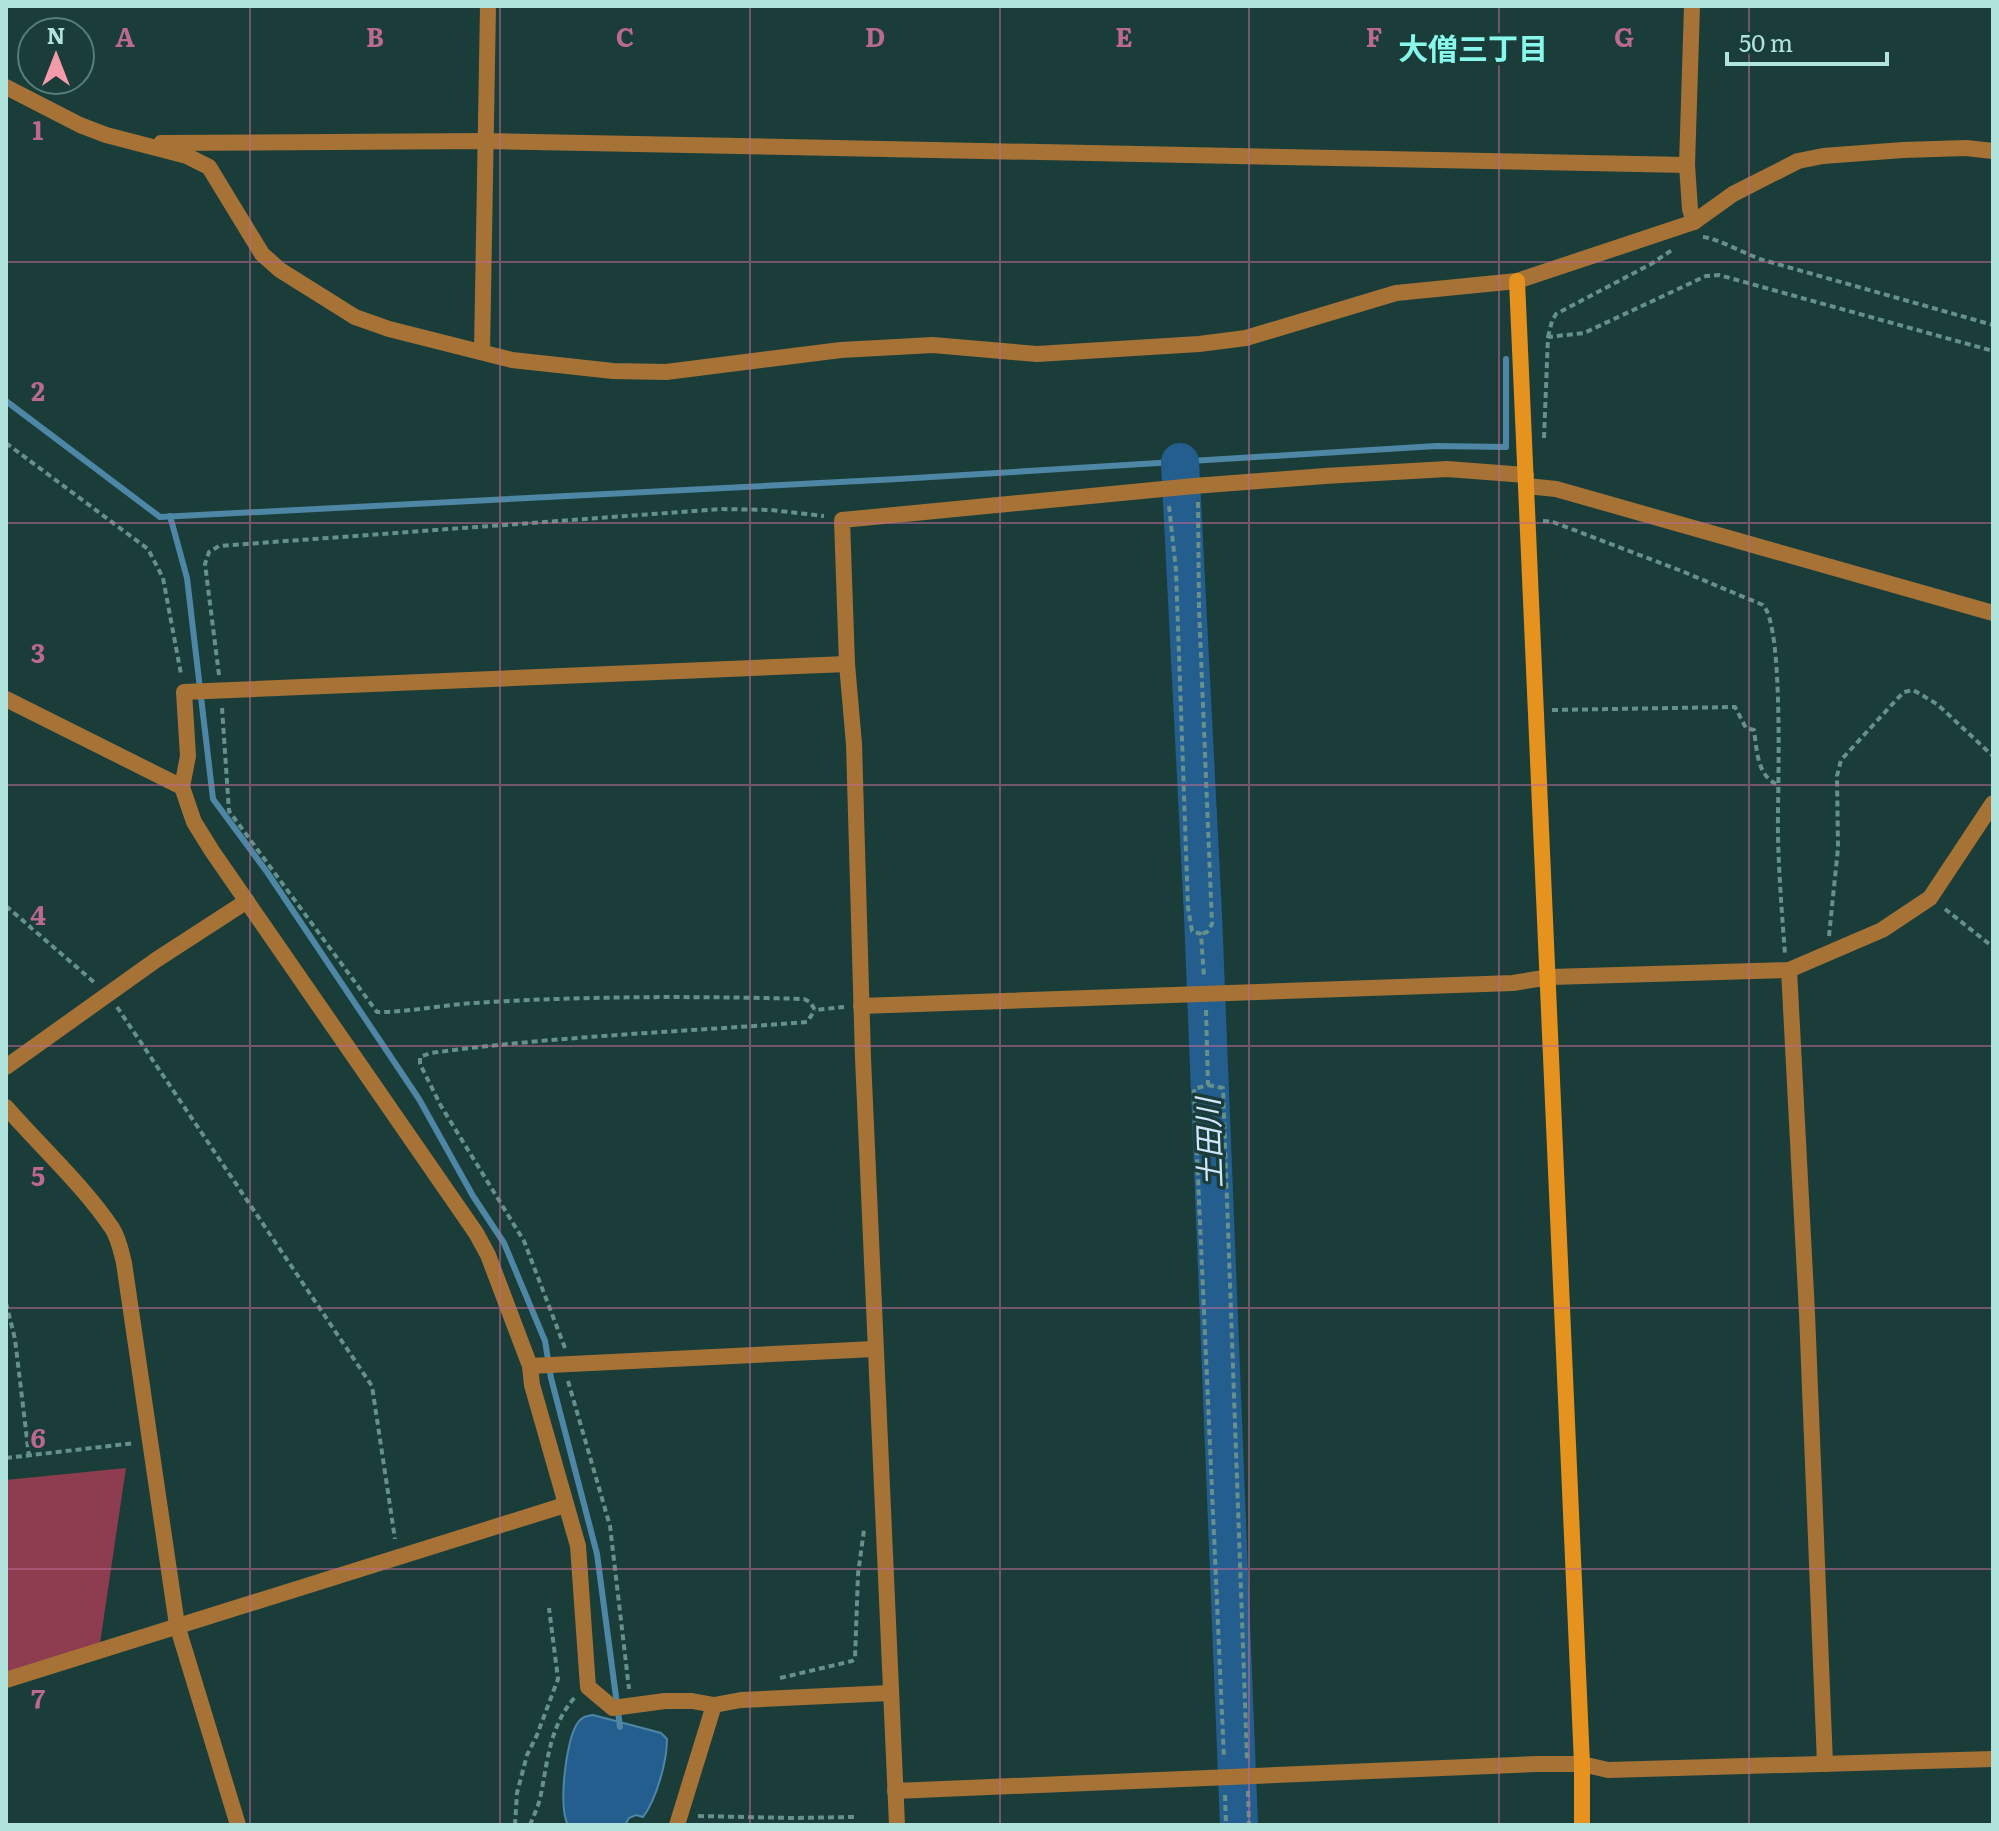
<svg xmlns="http://www.w3.org/2000/svg" width="1999" height="1831" viewBox="0 0 1999 1831" font-family="Literata,'Noto Sans JP',serif">
	<rect width="100%" height="100%" fill="#1a3d3a"/>
	<!-- green -->
	<path fill="#8e3c50" d="M 126,1468 L 99,1650 L 6,1673 L 6,1480 Z"/>
	<!-- water -->
	<path fill="#245e8f" stroke="#4e86a6" stroke-width="2" d="M 593,1715 L 661,1733 L 667,1739 C 667,1762 656,1800 643,1817 L 636,1815 L 629,1818 L 625,1825 L 568,1825 C 558,1807 566,1740 577,1724 C 581,1717 586,1716 593,1715 Z"/>
	<g fill="none" stroke-linecap="round" stroke-linejoin="round">
		<!-- stream -->
		<g stroke="#4e86a6" stroke-width="6">
			<path d="M 6,401 L 160,517 L 898,479 L 1436,446 L 1506,447 L 1506,359"/>
			<path d="M 170,516 L 187,578 L 213,799 L 267,872 L 419,1099 L 473,1196 L 504,1243 L 545,1341 L 551,1378 L 597,1554 L 620,1727"/>
		</g>
		<!-- river -->
		<path stroke="#245e8f" stroke-width="38" d="M 1180,462 L 1203,915 L 1239,1825"/>
		<!-- path -->
		<g stroke="#65908b" stroke-width="4" stroke-dasharray="6 4" stroke-linecap="butt">
			<path d="M 1703,237 C 1717,238 1747,255 1763,260 L 1993,325"/>
			<path d="M 1548,337 L 1552,321 L 1556,314 L 1651,264 L 1672,250"/>
			<path d="M 1544,438 L 1548,337 L 1584,333 L 1706,276 L 1719,275 L 1993,351"/>
			<path d="M 6,443 L 148,549 L 163,578 L 181,674"/>
			<path d="M 1198,502 L 1199,608 L 1212,924 L 1207,932 L 1201,934"/>
			<path d="M 1169,506 L 1176,570 L 1188,907 L 1192,931 L 1201,934 L 1204,977"/>
			<path d="M 1543,521 L 1553,522 L 1679,570 L 1763,605 C 1785,628 1777,798 1778,837 C 1779,876 1782,915 1785,954"/>
			<path d="M 219,675 L 205,564 L 209,552 L 219,546 L 721,509 L 771,510 L 824,516"/>
			<path d="M 222,708 L 229,811 L 377,1012 C 410,1012 442,1005 474,1003 C 584,996 694,996 804,999 L 810,1002 L 815,1010 L 844,1007"/>
			<path d="M 1552,710 L 1735,707 L 1746,728 L 1754,730 C 1757,751 1757,776 1778,785"/>
			<path d="M 6,906 L 95,983"/>
			<path d="M 1945,909 L 1993,947"/>
			<path d="M 1829,936 L 1838,848 L 1837,776 L 1841,760 L 1898,698 L 1904,692 L 1913,690 L 1937,704 L 1993,756"/>
			<path d="M 117,1007 L 372,1386 L 395,1539"/>
			<path d="M 1206,1010 L 1208,1085 L 1194,1089 L 1224,1759"/>
			<path d="M 1208,1085 L 1223,1088 L 1247,1759"/>
			<path d="M 6,1303 L 15,1339 L 29,1456"/>
			<path d="M 565,1348 L 524,1241 L 441,1106 L 420,1064 L 420,1057 L 431,1053 C 556,1036 682,1032 807,1022 L 815,1010"/>
			<path d="M 568,1381 L 610,1526 L 629,1689"/>
			<path d="M 6,1458 L 135,1443"/>
			<path d="M 780,1678 L 852,1661 L 855,1658 L 858,1574 L 864,1530"/>
			<path d="M 1248,1791 L 1249,1825"/>
			<path d="M 1225,1795 L 1226,1825"/>
			<path d="M 698,1816 L 792,1818 L 855,1817"/>
			<path d="M 515,1825 L 517,1793 L 527,1755 L 537,1735 L 558,1679 L 549,1608"/>
			<path d="M 530,1825 C 534,1815 539,1805 541,1794 C 548,1758 550,1726 575,1697"/>
		</g>
		<!-- street -->
		<g stroke="#a77236" stroke-width="16">
			<path d="M 1692,6 L 1687,165 L 1690,209 L 1694,222"/>
			<path d="M 6,87 L 80,125 L 106,135 L 187,156 L 209,167 L 262,254 L 280,270 L 355,317 L 389,329 L 512,360 L 613,371 L 666,372 L 841,350 L 933,345 L 1037,354 L 1199,344 L 1246,338 L 1396,293 L 1517,281 L 1694,222 L 1733,194 L 1798,161 L 1823,156 L 1903,150 L 1966,148 L 1993,151"/>
			<path d="M 161,143 L 485,141 L 1687,165"/>
			<path d="M 482,352 L 488,6"/>
			<path d="M 1527,486 L 1556,489 L 1993,613"/>
			<path d="M 847,664 L 184,692 L 188,756 L 182,787 L 194,822 L 212,851 L 476,1233 L 488,1255 L 530,1366 L 532,1385 L 578,1546 L 588,1687 L 613,1708 L 665,1701 L 692,1701 L 714,1705 L 741,1700 L 890,1693"/>
			<path d="M 6,699 L 182,787"/>
			<path d="M 1789,970 L 1807,1313 L 1825,1764"/>
			<path d="M 861,1006 L 1513,983 L 1550,977 L 1789,970 L 1882,930 L 1930,898 L 1993,803"/>
			<path d="M 6,1067 L 156,960 L 247,901"/>
			<path d="M 6,1107 C 41,1147 82,1184 112,1228 C 119,1239 121,1251 124,1263 L 177,1625 L 238,1825"/>
			<path d="M 530,1366 L 874,1349"/>
			<path d="M 6,1680 L 565,1505"/>
			<path d="M 895,1791 L 1538,1764 L 1582,1764 L 1608,1770 L 1993,1759"/>
			<path d="M 677,1825 L 714,1705"/>
			<path d="M 897,1825 L 863,1058 L 854,744 L 847,664 L 842,520 L 1194,486 L 1325,476 L 1447,469 L 1526,475"/>
		</g>
		<!-- secondary -->
		<path stroke="#e6921e" stroke-width="16" d="M 1517,281 L 1582,1764 L 1582,1825"/>
	</g>
	<!-- grid -->
	<path fill="none" stroke="#bb698f" stroke-width="2" stroke-opacity="0.55" d="M 250,6 L 250,1825M 500,6 L 500,1825M 750,6 L 750,1825M 1000,6 L 1000,1825M 1249,6 L 1249,1825M 1499,6 L 1499,1825M 1749,6 L 1749,1825M 6,262 L 1993,262M 6,523 L 1993,523M 6,785 L 1993,785M 6,1046 L 1993,1046M 6,1308 L 1993,1308M 6,1569 L 1993,1569"/>
	<g text-anchor="middle" stroke-width="7" stroke-linejoin="round" paint-order="stroke">
		<!-- neighbourhood labels -->
		<g font-size="30" font-weight="bold" fill="#88f8ed" stroke="#1a3d3a">
			<text x="1473" y="60">大僧三丁目</text>
		</g>
		<!-- water labels -->
		<g font-size="30" font-style="italic" fill="#cfe6fc" stroke="#1a3d3a">
			<text transform="translate(1210 1143) rotate(-92)" y="10">土田川</text>
		</g>
	</g>
	<g font-size="26" text-anchor="middle" font-weight="bold" fill="#bb698f" stroke="#1a3d3a" stroke-width="7" stroke-linejoin="round" paint-order="stroke">
		<text x="125" y="47">A</text>
		<text x="375" y="47">B</text>
		<text x="625" y="47">C</text>
		<text x="875" y="47">D</text>
		<text x="1124" y="47">E</text>
		<text x="1374" y="47">F</text>
		<text x="1624" y="47">G</text>
		<text x="38" y="140">1</text>
		<text x="38" y="401">2</text>
		<text x="38" y="663">3</text>
		<text x="38" y="925">4</text>
		<text x="38" y="1186">5</text>
		<text x="38" y="1448">6</text>
		<text x="38" y="1709">7</text>
	</g>
	<!-- border -->
	<rect width="1999" height="1831" fill="none" stroke="#b1e3dd" stroke-width="16"/>
	<!-- north arrow -->
	<g transform="translate(56 56)"><circle r="38" fill="#1a3d3a" stroke="#567f7b" stroke-width="2"/>
	<path d="M0-6L14 30L0 20L-14 30Z" fill="#f39aab"/>
	<text y="-12" font-size="22" font-weight="bold" text-anchor="middle" fill="#b1e3dd">N</text>
	</g>
	<!-- scale -->
	<path d="M1727 52v12h160v-12" fill="none" stroke="#b1e3dd" stroke-width="4"/>
	<text x="1739" y="52" font-size="24" fill="#b1e3dd" stroke="#1a3d3a" stroke-width="6" paint-order="stroke">50 m</text>
</svg>
